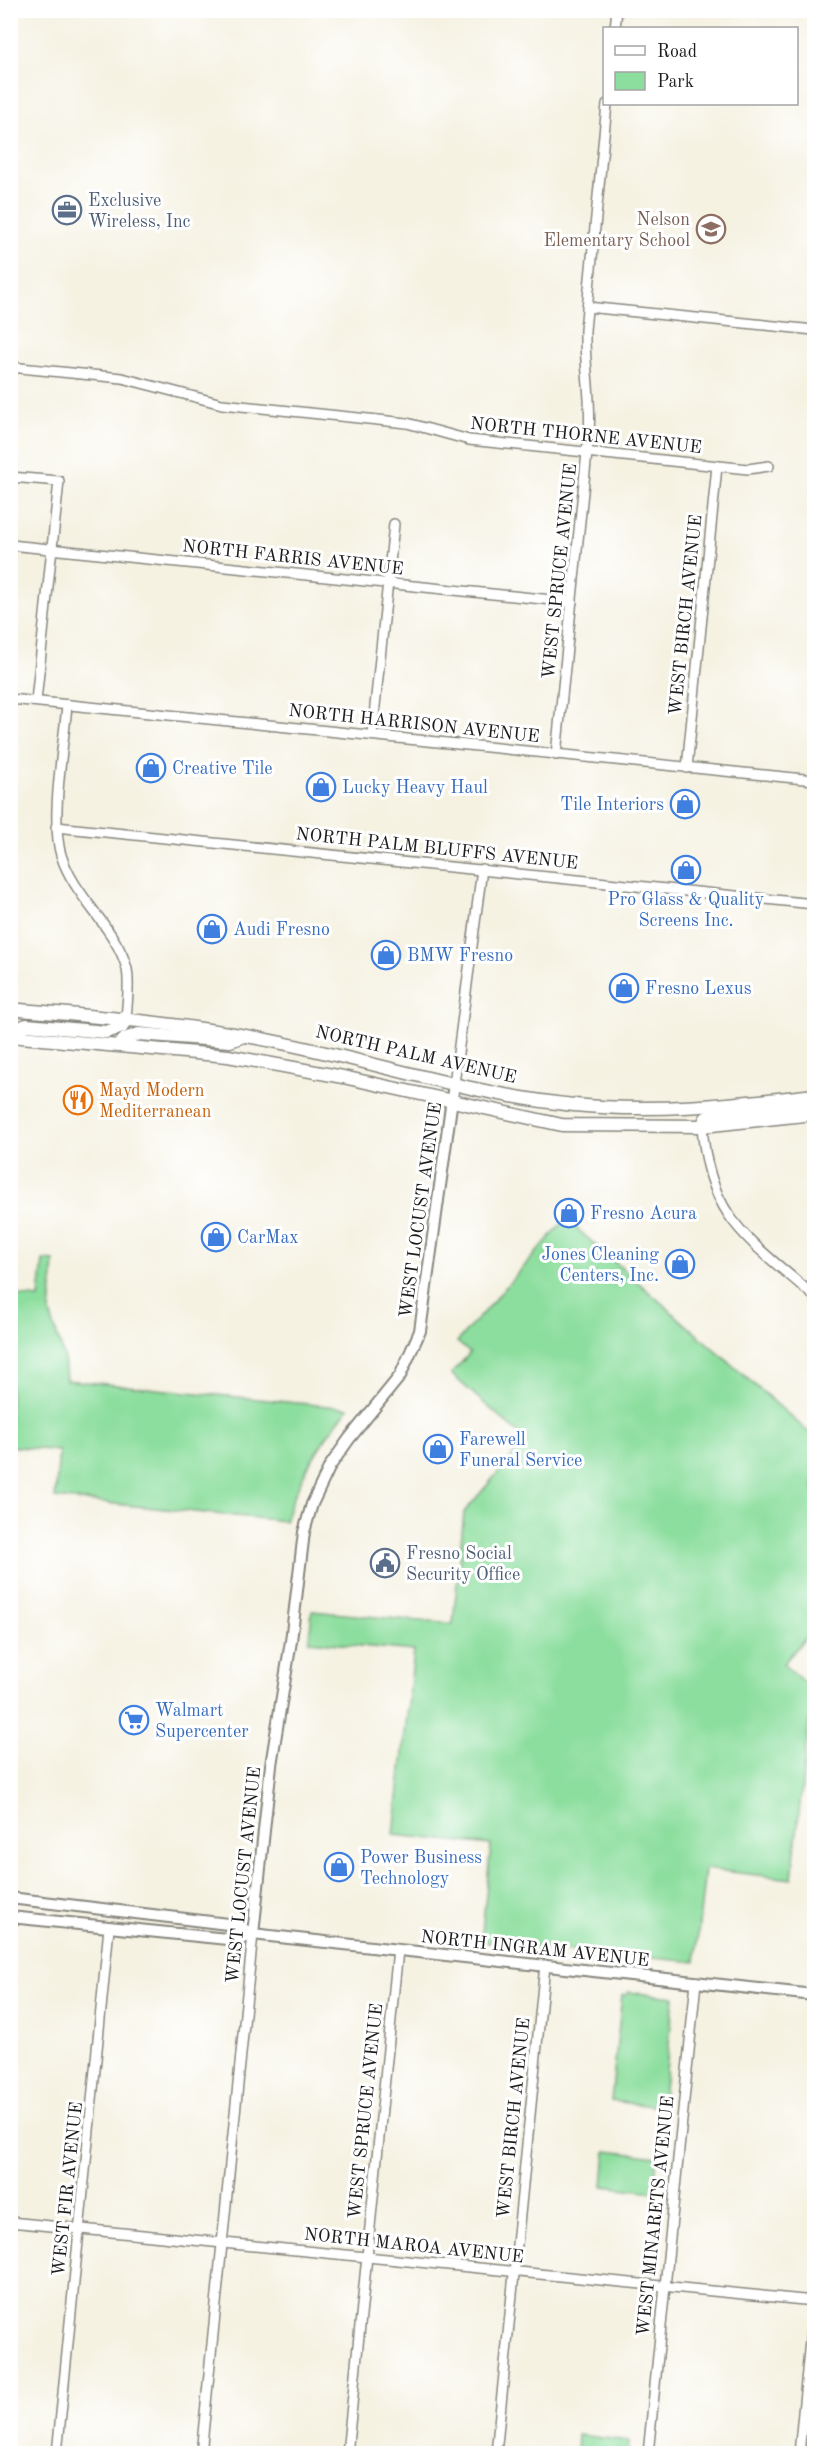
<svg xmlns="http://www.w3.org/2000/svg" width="825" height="2464" viewBox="0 0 825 2464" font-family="'Old Standard TT',serif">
	<rect width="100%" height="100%" fill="#fff"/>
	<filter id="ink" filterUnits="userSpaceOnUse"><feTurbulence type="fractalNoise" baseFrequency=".0167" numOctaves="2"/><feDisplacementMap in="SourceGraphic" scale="12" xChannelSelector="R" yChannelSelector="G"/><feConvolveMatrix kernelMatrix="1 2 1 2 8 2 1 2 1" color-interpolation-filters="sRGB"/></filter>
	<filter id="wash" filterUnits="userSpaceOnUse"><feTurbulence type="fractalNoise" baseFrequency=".008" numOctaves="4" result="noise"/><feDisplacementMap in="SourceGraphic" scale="24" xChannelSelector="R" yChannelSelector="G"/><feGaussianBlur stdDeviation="1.35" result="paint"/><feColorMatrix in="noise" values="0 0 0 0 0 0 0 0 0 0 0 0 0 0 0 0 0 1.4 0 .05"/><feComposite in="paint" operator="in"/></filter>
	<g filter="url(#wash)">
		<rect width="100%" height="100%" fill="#f5f2e2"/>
		<!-- green -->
		<g fill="#8cde9e" stroke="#547d5d" stroke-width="1.5">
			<path d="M 566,1219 L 814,1437 L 814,1628 L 783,1664 L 814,1691 L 814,1713 L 809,1720 L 792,1879 L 705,1869 L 695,1962 L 481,1942 L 491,1845 L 394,1835 L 414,1651 L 309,1641 L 312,1611 L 453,1624 L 464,1512 L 526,1440 L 451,1374 L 470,1353 L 457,1342 Z"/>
			<path d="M 43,1260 L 54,1261 L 50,1313 L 64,1357 L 66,1380 L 349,1408 C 320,1442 298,1478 285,1521 L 55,1498 L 59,1451 L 10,1446 L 11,1295 L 39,1298 Z"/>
			<path d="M 628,1992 L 674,1997 L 662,2107 L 611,2101 L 622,1995 L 627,1995 Z"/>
			<path d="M 606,2151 L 657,2157 L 654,2192 L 603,2186 Z"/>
			<path d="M 577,2435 L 629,2441 L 628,2453 L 576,2453 Z"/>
		</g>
	</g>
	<g filter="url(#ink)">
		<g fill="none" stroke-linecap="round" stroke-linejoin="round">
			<!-- minor casing -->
			<g stroke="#88877f" stroke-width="12">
				<g id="minor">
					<path d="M 615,28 L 617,10"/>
					<path d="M 587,307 L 814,330"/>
					<path d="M 10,367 L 122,378 L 222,404 L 407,423 L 469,440 L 748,469 L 769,466"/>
					<path d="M 10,477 L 59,481 L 36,701"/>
					<path d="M 10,545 L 572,602"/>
					<path d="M 10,699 L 814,780"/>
					<path d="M 67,705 C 64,744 50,819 61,855 C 74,897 117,929 127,969 C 130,986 127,1003 126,1019"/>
					<path d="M 372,735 L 394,524"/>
					<path d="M 556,755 L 589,433 C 592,398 584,365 585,330 L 607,104"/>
					<path d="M 687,768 L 717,466"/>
					<path d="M 56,827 L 814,904"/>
					<path d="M 454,1084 L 482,869"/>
					<path d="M 702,1126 C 709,1220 749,1239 814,1296"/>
					<path d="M 10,2222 L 814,2301"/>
					<path d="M 57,2454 L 109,1928"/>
					<path d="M 201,2454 L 253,1934"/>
					<path d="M 347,2454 L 398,1950"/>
					<path d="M 496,2454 L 545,1965"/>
					<path d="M 648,2454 L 696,1982"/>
					<path d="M 799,2454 L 814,2299"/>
				</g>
			</g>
			<!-- tertiary casing -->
			<g stroke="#88877f" stroke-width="14">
				<g id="tertiary">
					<path d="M 10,1898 L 236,1925 L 253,1934 L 270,1936 L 814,1995"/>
					<path d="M 10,1917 L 237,1940 L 253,1934"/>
					<path d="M 253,1934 L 271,1765 L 291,1641 L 304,1532 L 312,1504 L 330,1466 L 349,1439 L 400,1376 L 420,1331 L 454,1084"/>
				</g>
			</g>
			<!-- secondary casing -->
			<g stroke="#88877f" stroke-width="15">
				<g id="secondary">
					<path d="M 10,1009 C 98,1017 186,1023 272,1041 C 373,1061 472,1095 574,1105 C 655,1113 734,1104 814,1095"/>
					<path d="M 10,1031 L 27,1025 L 106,1032 L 122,1027 L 126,1019"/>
					<path d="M 10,1036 L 228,1056 L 343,1077 L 562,1125 L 702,1126 L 814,1114"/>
					<path d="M 119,1045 L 125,1039 L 139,1034 L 230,1041 L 244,1036"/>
					<path d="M 702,1126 L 706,1118 L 710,1116 L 797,1106 L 813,1101"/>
				</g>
			</g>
			<!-- minor -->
			<use href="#minor" stroke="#fff" stroke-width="9"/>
			<!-- tertiary -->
			<use href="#tertiary" stroke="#fff" stroke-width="10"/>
			<!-- secondary -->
			<use href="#secondary" stroke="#fff" stroke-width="12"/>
		</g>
	</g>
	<!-- icons -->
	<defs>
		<g id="office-ring" transform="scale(1.5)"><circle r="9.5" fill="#fff" stroke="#5c6f8a" stroke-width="1.5"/><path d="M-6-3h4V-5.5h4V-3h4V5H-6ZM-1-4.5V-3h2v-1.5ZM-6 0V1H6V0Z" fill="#5c6f8a"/></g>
		<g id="school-ring" transform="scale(1.5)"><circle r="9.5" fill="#fff" stroke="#8d6e63" stroke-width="1.5"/><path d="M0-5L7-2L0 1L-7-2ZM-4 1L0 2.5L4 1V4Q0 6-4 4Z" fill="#8d6e63"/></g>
		<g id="shop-ring" transform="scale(1.5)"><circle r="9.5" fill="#fff" stroke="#3f7fe0" stroke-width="1.5"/><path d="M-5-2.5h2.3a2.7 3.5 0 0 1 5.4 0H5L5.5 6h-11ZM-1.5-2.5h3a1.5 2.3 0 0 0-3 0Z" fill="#3f7fe0"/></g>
		<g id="restaurant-ring" transform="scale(1.5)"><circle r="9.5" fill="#fff" stroke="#e8710a" stroke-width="1.5"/><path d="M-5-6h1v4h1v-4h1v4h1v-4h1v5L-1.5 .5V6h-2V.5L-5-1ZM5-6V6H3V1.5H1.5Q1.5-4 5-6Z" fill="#e8710a"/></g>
		<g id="civic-ring" transform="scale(1.5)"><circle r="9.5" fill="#fff" stroke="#5c6f8a" stroke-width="1.5"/><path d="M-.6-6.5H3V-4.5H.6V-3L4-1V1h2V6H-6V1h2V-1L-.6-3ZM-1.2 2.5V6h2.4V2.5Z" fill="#5c6f8a"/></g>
		<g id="supermarket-ring" transform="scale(1.5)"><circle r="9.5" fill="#fff" stroke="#3f7fe0" stroke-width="1.5"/><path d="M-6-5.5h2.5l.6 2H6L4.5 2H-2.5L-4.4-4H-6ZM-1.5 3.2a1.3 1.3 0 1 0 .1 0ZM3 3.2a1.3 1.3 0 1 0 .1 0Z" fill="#3f7fe0"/></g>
	</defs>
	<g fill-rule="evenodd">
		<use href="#office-ring" x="67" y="210"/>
		<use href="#school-ring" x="711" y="229"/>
		<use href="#shop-ring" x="151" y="768"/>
		<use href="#shop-ring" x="321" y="787"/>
		<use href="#shop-ring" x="685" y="804"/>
		<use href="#shop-ring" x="686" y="870"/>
		<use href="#shop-ring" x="212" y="929"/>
		<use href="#shop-ring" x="386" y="955"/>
		<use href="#shop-ring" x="624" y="988"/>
		<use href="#restaurant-ring" x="78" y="1100"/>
		<use href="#shop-ring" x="569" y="1213"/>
		<use href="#shop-ring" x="216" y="1237"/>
		<use href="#shop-ring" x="680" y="1264"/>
		<use href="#shop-ring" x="438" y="1449"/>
		<use href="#civic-ring" x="385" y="1563"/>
		<use href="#supermarket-ring" x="134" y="1720"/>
		<use href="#shop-ring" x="339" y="1867"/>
	</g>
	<g text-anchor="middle" stroke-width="6" stroke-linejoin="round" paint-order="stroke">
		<!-- service labels -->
		<g font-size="18" fill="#4e5e75" stroke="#fff" text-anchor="start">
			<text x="88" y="206">Exclusive<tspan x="88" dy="21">Wireless, Inc</tspan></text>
			<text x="406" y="1559">Fresno Social<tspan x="406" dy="21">Security Office</tspan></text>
		</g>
		<!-- education labels -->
		<g font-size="18" fill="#785e54" stroke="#fff" text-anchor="end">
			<text x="690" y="225">Nelson<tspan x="690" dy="21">Elementary School</tspan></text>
		</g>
		<!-- street labels -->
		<g font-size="18" fill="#1c1c1c" stroke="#fff">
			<text transform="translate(586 435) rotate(6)" y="6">NORTH THORNE AVENUE</text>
			<text transform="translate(293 557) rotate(6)" y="6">NORTH FARRIS AVENUE</text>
			<text transform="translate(559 571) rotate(-84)" y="6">WEST SPRUCE AVENUE</text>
			<text transform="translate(685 615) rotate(-84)" y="6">WEST BIRCH AVENUE</text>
			<text transform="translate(414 723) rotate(6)" y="6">NORTH HARRISON AVENUE</text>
			<text transform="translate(437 848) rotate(6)" y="6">NORTH PALM BLUFFS AVENUE</text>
			<text transform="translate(416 1054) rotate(13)" y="6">NORTH PALM AVENUE</text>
			<text transform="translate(420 1210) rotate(-82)" y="6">WEST LOCUST AVENUE</text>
			<text transform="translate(243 1875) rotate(-84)" y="6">WEST LOCUST AVENUE</text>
			<text transform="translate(535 1948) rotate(6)" y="6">NORTH INGRAM AVENUE</text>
			<text transform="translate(365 2111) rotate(-84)" y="6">WEST SPRUCE AVENUE</text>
			<text transform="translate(513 2118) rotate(-84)" y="6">WEST BIRCH AVENUE</text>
			<text transform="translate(67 2189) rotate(-84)" y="6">WEST FIR AVENUE</text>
			<text transform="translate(655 2216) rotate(-84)" y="6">WEST MINARETS AVENUE</text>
			<text transform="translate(414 2245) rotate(6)" y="6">NORTH MAROA AVENUE</text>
		</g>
		<!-- shop labels -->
		<g font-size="18" fill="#366cbe" stroke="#fff" text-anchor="start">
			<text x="172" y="774">Creative Tile</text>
			<text x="342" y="793">Lucky Heavy Haul</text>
			<text x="664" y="810" text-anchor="end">Tile Interiors</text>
			<text x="686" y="905" text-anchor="middle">Pro Glass &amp; Quality<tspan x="686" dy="21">Screens Inc.</tspan></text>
			<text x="233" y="935">Audi Fresno</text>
			<text x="407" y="961">BMW Fresno</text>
			<text x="645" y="994">Fresno Lexus</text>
			<text x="590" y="1219">Fresno Acura</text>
			<text x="237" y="1243">CarMax</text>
			<text x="659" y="1260" text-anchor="end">Jones Cleaning<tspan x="659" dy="21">Centers, Inc.</tspan></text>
			<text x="459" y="1445">Farewell<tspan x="459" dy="21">Funeral Service</tspan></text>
			<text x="155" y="1716">Walmart<tspan x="155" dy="21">Supercenter</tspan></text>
			<text x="360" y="1863">Power Business<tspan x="360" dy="21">Technology</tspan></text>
		</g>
		<!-- food labels -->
		<g font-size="18" fill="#c56008" stroke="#fff" text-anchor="start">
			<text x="99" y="1096">Mayd Modern<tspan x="99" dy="21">Mediterranean</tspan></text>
		</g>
	</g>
	<!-- margin -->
	<rect width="825" height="2464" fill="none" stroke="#fff" stroke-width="36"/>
	<!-- legend -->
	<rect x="603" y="27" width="195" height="78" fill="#ffffff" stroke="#a4a4a4" stroke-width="1.5"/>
	<rect x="615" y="46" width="30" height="9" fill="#ffffff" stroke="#a4a4a4" stroke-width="1.5"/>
	<text x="657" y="57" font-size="18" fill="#1c1c1c">Road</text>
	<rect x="615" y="72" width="30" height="18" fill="#8cde9e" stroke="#a4a4a4" stroke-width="1.5"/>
	<text x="657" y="87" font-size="18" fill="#1c1c1c">Park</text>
</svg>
